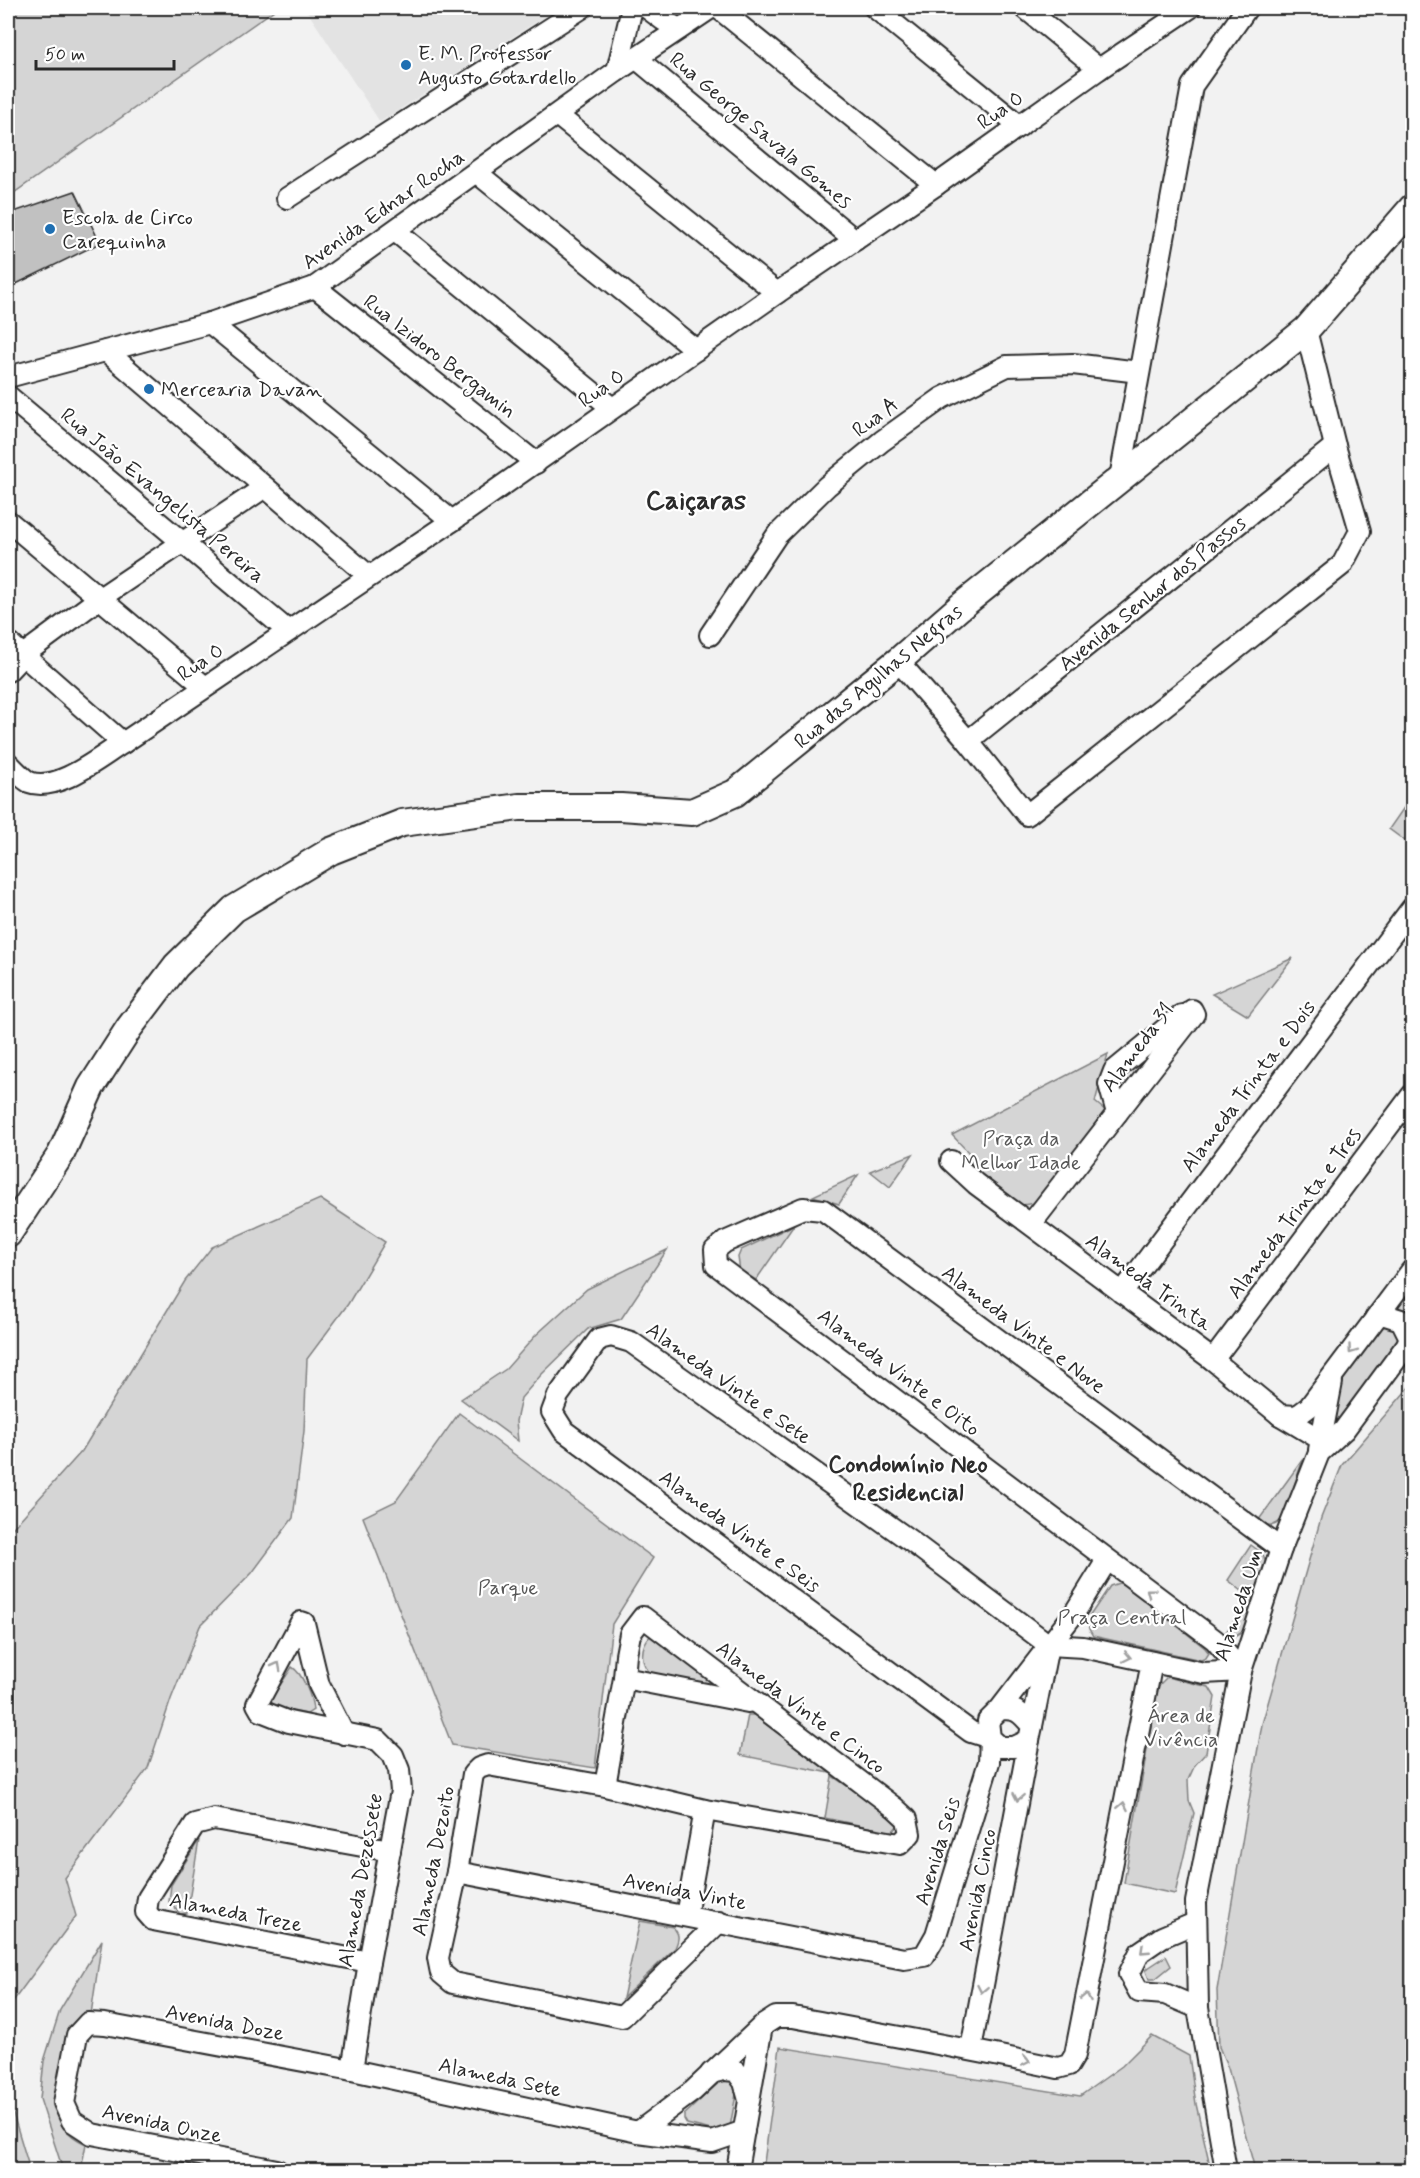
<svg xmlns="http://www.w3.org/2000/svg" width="1420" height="2178" viewBox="0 0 1420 2178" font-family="Mynerve,sans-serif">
	<rect width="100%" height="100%" fill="#f2f2f2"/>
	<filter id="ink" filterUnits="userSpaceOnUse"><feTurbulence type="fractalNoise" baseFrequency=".0167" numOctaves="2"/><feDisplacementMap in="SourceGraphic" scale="12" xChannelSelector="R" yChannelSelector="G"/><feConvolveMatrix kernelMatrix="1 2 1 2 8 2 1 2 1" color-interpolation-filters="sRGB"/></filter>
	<g filter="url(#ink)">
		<!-- built -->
		<path fill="#e3e3e3" d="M 305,8 L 558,8 L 380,122 Z"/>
		<!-- green -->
		<g fill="#d5d5d5" stroke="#808080" stroke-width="1.5">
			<path d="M 8,8 L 277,8 L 8,197 Z"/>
			<path d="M 1412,796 L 1412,846 L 1389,829 Z"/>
			<path d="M 1293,958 L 1248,1016 L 1212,994 Z"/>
			<path d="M 1108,1054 L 1095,1102 L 1106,1111 L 1036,1203 L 1022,1205 L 978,1175 L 971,1163 L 969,1153 L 952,1135 Z"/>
			<path d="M 913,1154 L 890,1187 L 870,1171 Z"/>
			<path d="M 858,1175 L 839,1204 L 813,1196 Z"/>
			<path d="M 320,1199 L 385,1242 L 348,1304 L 307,1359 L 304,1431 L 293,1518 L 252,1573 L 200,1626 L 171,1699 L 148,1768 L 65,1878 L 76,1916 L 8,2008 L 8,1533 L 82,1451 L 185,1281 L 212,1247 Z"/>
			<path d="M 794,1225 L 756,1280 L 740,1271 L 738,1257 L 741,1250 Z"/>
			<path d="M 667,1250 L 621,1319 L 588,1329 L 541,1375 L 521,1398 L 516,1421 L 518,1441 L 461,1399 L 506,1369 L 536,1335 L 587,1289 Z"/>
			<path d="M 1412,1279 L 1412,1324 L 1389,1309 Z"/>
			<path d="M 1382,1324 L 1397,1327 L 1400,1345 L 1340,1427 L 1330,1430 L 1335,1383 Z"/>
			<path d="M 1412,1384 L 1412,2170 L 1255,2170 L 1228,2068 L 1219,2047 L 1217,1990 L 1262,1724 L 1321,1518 L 1342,1465 Z"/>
			<path d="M 459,1413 L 653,1558 L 612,1624 L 595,1768 L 452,1745 L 363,1517 L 396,1501 Z"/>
			<path d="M 1303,1459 L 1284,1516 C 1276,1528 1269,1527 1258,1521 Z"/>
			<path d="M 1251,1545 L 1263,1554 L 1267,1566 L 1244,1631 L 1236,1636 L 1232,1637 L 1226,1632 L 1251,1598 L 1228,1580 Z"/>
			<path d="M 1119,1583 L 1125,1585 L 1205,1648 L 1209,1653 L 1206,1658 L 1201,1660 L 1093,1636 L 1089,1629 L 1087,1620 L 1110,1586 Z"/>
			<path d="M 651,1635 L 721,1683 L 720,1689 L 652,1674 C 639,1664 640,1646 651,1635 Z"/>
			<path d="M 292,1667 C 303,1674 312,1697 313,1710 L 307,1714 L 278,1708 L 272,1705 L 271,1699 Z"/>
			<path d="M 1167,1677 L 1209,1687 L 1215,1697 L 1206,1753 L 1195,1765 L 1188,1780 L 1189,1801 L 1194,1813 L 1175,1894 L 1124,1883 L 1158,1686 Z"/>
			<path d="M 748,1715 L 754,1715 L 830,1773 L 740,1755 Z"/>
			<path d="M 832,1776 L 895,1818 L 899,1824 L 892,1832 L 825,1818 Z"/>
			<path d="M 199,1840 L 187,1913 L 180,1914 L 169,1902 L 171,1885 Z"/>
			<path d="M 640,1921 L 673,1927 C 680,1935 679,1939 675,1948 L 623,1998 Z"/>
			<path d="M 102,1940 L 91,2014 L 56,2103 C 56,2123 68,2136 86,2144 L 81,2170 L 63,2170 L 40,2099 L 44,2061 L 60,2010 Z"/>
			<path d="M 1166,1956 L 1171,1966 L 1155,1979 L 1149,1979 L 1146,1971 L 1148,1968 Z"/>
			<path d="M 1152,2036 L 1189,2056 L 1196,2104 L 1211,2170 L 763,2170 L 780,2047 L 1080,2096 L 1122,2066 Z"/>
			<path d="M 727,2075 L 737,2089 L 730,2127 L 719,2132 L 687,2124 L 684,2119 L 684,2115 Z"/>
			<path d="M 8,2097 L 30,2170 L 8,2170 Z"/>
		</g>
		<!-- building -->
		<path fill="#c1c1c1" stroke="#2b2b2b" stroke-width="1.5" d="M 75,191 L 100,243 L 8,288 L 8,214 Z"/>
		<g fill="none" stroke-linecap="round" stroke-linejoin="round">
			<!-- minor casing -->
			<g stroke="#2b2b2b" stroke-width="24">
				<g id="minor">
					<path d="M 647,8 L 663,20 L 679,29"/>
					<path d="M 718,8 L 936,185"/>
					<path d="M 875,8 L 1020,126"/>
					<path d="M 1025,8 L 1099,69"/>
					<path d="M 636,58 L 855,240"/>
					<path d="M 617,71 L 632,8"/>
					<path d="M 557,115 L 777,293"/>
					<path d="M 477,173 L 696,350"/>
					<path d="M 287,198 L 582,8"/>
					<path d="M 395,231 L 612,408"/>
					<path d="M 315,287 L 536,463"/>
					<path d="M 210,323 L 452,521"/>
					<path d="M 106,351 L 369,576"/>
					<path d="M 8,377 L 210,323 L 315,287 L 617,71 L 711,8"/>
					<path d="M 8,396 L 288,631"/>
					<path d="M 1120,478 L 1192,86 L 1247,8"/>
					<path d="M 8,521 L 205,687"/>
					<path d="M 710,635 L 777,535 L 827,486 L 882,441 L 942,398 L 1007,366 L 1073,364 L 1139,372"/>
					<path d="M 8,642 L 123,743"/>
					<path d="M 898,661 L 968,741 L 1027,815 L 1342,565 L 1360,531 L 1335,446 L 1306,330"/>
					<path d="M 8,671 L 23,655 L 100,598 L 265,487"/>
					<path d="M 968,741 L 1335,446"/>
					<path d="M 8,763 C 14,769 22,778 29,782 C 57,793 100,757 123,743 L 452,521 L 777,293 L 936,185 L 1099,69 L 1190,8"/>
					<path d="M 1117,1113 L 1109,1084 L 1114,1071 L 1182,1015"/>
					<path d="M 951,1161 L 976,1184 L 1213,1360 L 1280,1415 L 1320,1439"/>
					<path d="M 1031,1224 L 1194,1014 L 1192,1010"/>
					<path d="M 1122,1293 L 1412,908"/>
					<path d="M 1376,1317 L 1382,1314 L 1401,1320 L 1409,1336 L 1408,1344"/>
					<path d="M 1213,1360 L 1412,1095"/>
					<path d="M 1280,1415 L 1297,1416 L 1309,1407 L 1412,1270"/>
					<path d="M 1319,1450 L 1332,1382"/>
					<path d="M 1049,1645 L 1083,1647 L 1204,1673 L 1241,1671"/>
					<path d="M 1241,1671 L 1215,1640 L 716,1265 L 715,1250 L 725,1242 L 803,1208 L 823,1210 L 1281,1549"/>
					<path d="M 624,1678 L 748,1702"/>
					<path d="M 1000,1709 C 1017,1708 1021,1713 1032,1726 L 1029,1740 L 1014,1747 L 1000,1747 L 990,1738 L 988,1721 L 1000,1709 L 1075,1612 L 1107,1560"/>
					<path d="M 1032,1726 L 1047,1651"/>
					<path d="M 344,1734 L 319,1685 L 304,1623 L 301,1622 L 257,1704 L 261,1711 L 289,1722 L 378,1740 L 393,1755 L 399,1770 L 401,1791 L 369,1962 L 352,2070"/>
					<path d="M 605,1786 L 624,1678 L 626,1655 L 630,1634 L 643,1617 L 895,1808 L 907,1819 L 910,1834 L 900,1844 L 705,1810 L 605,1786 L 488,1765 L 479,1768 L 473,1774 L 457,1872 L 438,1958 L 441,1973 L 453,1983 L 622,2017 L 719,1922"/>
					<path d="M 457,1872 L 904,1959 L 924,1956 L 936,1935 L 989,1762 L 990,1738 L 971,1732 L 564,1431 L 552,1412 L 558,1396 L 599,1339 L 611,1336 L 631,1342 L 912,1542 L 1049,1645"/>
					<path d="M 686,1916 L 705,1810"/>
					<path d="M 1195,1923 L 1162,1937 L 1140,1952 L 1129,1974 L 1139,1992 L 1165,1994 L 1198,2008"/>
					<path d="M 369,1962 L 153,1920 L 146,1912 L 148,1898 L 195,1824 L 214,1819 L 390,1851"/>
					<path d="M 971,2049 L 1029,1740"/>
					<path d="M 711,2073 L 724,2070 L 736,2071 L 744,2082 L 749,2100"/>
					<path d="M 638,2132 L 693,2091 L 762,2026 L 776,2017 L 793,2017 C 881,2034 970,2049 1058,2068 L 1069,2065 L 1075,2055 L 1152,1662"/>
					<path d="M 277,2170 L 92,2134 L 72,2121 L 64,2103 L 77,2035 L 88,2023 L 105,2024 L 352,2070 L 638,2132 L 712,2142 L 744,2131"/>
					<path d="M 737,2170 L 762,2026"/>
					<path d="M 1226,2170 L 1198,2008 L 1196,1902 L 1241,1671 L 1281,1549 L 1319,1453 L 1344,1430 L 1412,1338"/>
				</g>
			</g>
			<!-- tertiary casing -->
			<g stroke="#2b2b2b" stroke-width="30">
				<path id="tertiary" d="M 8,1234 L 61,1154 L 91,1087 L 129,1028 L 176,966 L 234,909 L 331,851 L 402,823 L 519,807 L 621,807 L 692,812 L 735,793 L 898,661 L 960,607 L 1306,330 L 1412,208"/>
			</g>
			<!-- minor -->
			<use href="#minor" stroke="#fff" stroke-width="20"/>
			<!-- tertiary -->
			<use href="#tertiary" stroke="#fff" stroke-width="26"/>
		</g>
		<!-- one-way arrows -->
		<defs><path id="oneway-chevron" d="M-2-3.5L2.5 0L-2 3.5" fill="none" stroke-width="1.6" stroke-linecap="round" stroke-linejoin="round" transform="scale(1.5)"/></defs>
		<g stroke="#a0a0a0">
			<use href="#oneway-chevron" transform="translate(1352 1350) rotate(126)"/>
			<use href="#oneway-chevron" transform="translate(1150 1592) rotate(-143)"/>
			<use href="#oneway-chevron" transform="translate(1127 1657) rotate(12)"/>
			<use href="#oneway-chevron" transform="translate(277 1666) rotate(-62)"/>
			<use href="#oneway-chevron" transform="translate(1018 1797) rotate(101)"/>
			<use href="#oneway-chevron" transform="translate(1123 1806) rotate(-79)"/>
			<use href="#oneway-chevron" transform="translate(1144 1950) rotate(137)"/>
			<use href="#oneway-chevron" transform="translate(982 1989) rotate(101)"/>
			<use href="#oneway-chevron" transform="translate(1086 1997) rotate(-79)"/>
			<use href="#oneway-chevron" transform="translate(1026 2061) rotate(12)"/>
		</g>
	</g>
	<!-- markers -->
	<g fill="#1f6fb2" stroke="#fff" stroke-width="2">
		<circle cx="406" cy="65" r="6"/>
		<circle cx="50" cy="229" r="6"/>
		<circle cx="149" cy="389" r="6"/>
	</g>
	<g text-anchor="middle" stroke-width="4.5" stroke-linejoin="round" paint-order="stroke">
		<!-- poi labels -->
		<g font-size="21" fill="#2b2b2b" stroke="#fff" text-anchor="start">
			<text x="418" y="60">E. M. Professor<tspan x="418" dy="24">Augusto Gotardello</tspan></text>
			<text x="62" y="224">Escola de Circo<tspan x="62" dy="24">Carequinha</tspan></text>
			<text x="161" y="396">Mercearia Davan</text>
		</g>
		<!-- street labels -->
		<g font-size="21" fill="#2b2b2b" stroke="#fff">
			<text transform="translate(1000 110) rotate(-35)" y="7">Rua O</text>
			<text transform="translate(761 130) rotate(40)" y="7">Rua George Savala Gomes</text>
			<text transform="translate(383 209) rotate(-35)" y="7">Avenida Ednar Rocha</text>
			<text transform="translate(440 356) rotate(38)" y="7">Rua Izidoro Bergamin</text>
			<text transform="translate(601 388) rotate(-35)" y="7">Rua O</text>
			<text transform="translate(875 417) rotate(-37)" y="7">Rua A</text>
			<text transform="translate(163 495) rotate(40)" y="7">Rua João Evangelista Pereira</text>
			<text transform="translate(1152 593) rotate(-39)" y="7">Avenida Senhor dos Passos</text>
			<text transform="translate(200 662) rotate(-34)" y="7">Rua O</text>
			<text transform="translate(878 676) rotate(-40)" y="7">Rua das Agulhas Negras</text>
			<text transform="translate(1137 1047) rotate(-53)" y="7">Alameda 31</text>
			<text transform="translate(1248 1086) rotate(-53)" y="7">Alameda Trinta e Dois</text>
			<text transform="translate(1294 1213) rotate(-53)" y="7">Alameda Trinta e Tres</text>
			<text transform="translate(1149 1282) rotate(36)" y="7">Alameda Trinta</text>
			<text transform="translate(1024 1329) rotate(37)" y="7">Alameda Vinte e Nove</text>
			<text transform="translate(899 1372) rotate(37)" y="7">Alameda Vinte e Oito</text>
			<text transform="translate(729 1383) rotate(35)" y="7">Alameda Vinte e Sete</text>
			<text transform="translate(740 1531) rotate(36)" y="7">Alameda Vinte e Seis</text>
			<text transform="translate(1238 1605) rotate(-72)" y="7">Alameda Um</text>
			<text transform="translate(801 1707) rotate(37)" y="7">Alameda Vinte e Cinco</text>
			<text transform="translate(937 1851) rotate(-73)" y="7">Avenida Seis</text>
			<text transform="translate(433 1861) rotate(-79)" y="7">Alameda Dezoito</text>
			<text transform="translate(360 1880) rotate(-80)" y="7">Alameda Dezessete</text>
			<text transform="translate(977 1890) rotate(-79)" y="7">Avenida Cinco</text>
			<text transform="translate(685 1891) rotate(11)" y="7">Avenida Vinte</text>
			<text transform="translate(236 1912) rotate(11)" y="7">Alameda Treze</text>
			<text transform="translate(225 2022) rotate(11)" y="7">Avenida Doze</text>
			<text transform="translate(500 2077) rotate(12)" y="7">Alameda Sete</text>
			<text transform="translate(162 2123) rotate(12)" y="7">Avenida Onze</text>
		</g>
		<!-- park labels -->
		<g font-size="21" fill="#565656" stroke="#fff">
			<text x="1021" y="1145">Praça da<tspan x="1021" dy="24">Melhor Idade</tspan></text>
			<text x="508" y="1594">Parque</text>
			<text x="1122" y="1624">Praça Central</text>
			<text x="1181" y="1722">Área de<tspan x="1181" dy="24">Vivência</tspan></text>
		</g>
		<!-- quarter labels -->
		<g font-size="24" font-weight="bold" fill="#2b2b2b" stroke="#fff">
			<text x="908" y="1472">Condomínio Neo<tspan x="908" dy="28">Residencial</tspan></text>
		</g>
		<!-- district labels -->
		<g font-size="27" font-weight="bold" fill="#2b2b2b" stroke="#fff">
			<text x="696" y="509">Caiçaras</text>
		</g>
	</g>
	<!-- margin -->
	<rect width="1420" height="2178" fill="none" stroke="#fff" stroke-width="30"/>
	<rect x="15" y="15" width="1390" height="2148" fill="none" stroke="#2b2b2b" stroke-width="2" filter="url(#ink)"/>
	<!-- scale -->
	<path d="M36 60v9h138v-9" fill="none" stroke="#2b2b2b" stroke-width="3"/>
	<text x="45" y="60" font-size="18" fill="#2b2b2b" stroke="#ffffff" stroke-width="4.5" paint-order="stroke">50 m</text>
</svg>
